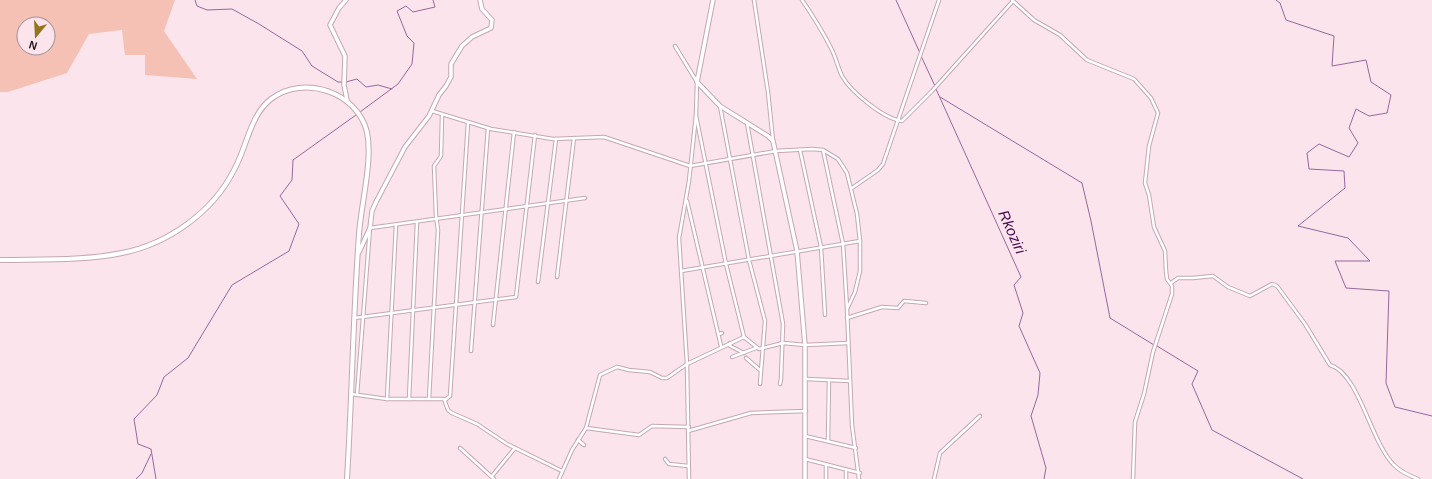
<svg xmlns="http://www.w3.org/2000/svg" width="1432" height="479" viewBox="0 0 1432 479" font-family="Arial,sans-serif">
	<rect width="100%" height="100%" fill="#fce4ec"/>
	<!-- green -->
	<path fill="#f6c1b5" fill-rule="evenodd" d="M 0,0 L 175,0 L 164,31 L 197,79 L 145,75 L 145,55 L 125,55 L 122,30 L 89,34 L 67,73 L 8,92 L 0,92 ZM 24,24 L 48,24 L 48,48 L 24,48 Z"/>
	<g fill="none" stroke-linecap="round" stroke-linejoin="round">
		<!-- stream -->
		<g stroke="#96689f" stroke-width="1">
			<path d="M 195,0 L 197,6 L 207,10 L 232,9 L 259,24 L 302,51 L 312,66 L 338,82 L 343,82"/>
			<path d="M 896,0 L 920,53"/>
			<path d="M 1276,0 L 1280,3 L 1286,20 L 1334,36 L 1332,66 L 1366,60 L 1371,82 L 1391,95 L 1387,113 L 1369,116 L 1356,109 L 1349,128 L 1358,143 L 1349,157 L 1319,144 L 1307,153 L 1309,169 L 1344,171 L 1345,188 L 1298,226 L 1348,238 L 1370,261 L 1335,261 L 1346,288 L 1389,291 L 1386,383 L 1395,407 L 1432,416"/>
			<path d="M 921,56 L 935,86"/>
			<path d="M 346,82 L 357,79 L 366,87 L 378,85 L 392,89"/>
			<path d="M 936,89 L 1021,277 L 1014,285 L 1023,313 L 1019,326 L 1040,373 L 1038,395 L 1031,416 L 1046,468 L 1044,479"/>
			<path d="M 940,97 L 1082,183 L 1091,221 L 1110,318 L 1154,345"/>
			<path d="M 360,112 L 398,84 L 412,64 L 414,43 L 407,36 L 397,11 L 406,6 L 413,12 L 435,7 L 433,0"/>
			<path d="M 1157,346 L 1198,371 L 1192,384 L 1212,430 L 1303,479"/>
			<path d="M 136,479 L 142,473 L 151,454"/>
			<path d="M 156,479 L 151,449 L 138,444 L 134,419 L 157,395 L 164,377 L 188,358 L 232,285 L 289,251 L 299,224 L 280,196 L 292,180 L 293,160 L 356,115"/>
		</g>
		<!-- street casing -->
		<g stroke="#c4a8b1" stroke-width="4.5">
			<g id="street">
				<path d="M 754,0 L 768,92 L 773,141"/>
				<path d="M 802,0 C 813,16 823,32 832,50 C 836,58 838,68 842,76 C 851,92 884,119 902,121 L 932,91 L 1013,1"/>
				<path d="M 1012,0 L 1034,20 L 1060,35 L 1087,60 L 1134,79 L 1151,98 L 1158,113 L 1149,146 L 1145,183 L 1149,195 L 1154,227 L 1165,251 L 1166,271 L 1167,279 L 1172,286 L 1172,294 L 1153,352 L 1144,394 L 1135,422 L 1133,479"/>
				<path d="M 675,46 L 697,82 L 696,115 L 689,181 L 679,238 L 687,364 L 689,479"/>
				<path d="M 720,106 L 749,260 L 765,321 L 760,384"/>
				<path d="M 432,111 L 491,129 L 553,139 L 604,137 L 690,166 L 776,151 L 812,149 L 823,150 L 838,159 L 847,173 L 857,214 L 860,241 L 860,271 L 855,292 L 847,309 L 852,425 L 859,479"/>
				<path d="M 696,116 L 726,264 L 744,337 L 759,349 L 783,343 L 805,345 L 848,343"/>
				<path d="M 747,123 L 783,324 L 781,379 L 780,384"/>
				<path d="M 800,150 L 821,247 L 825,315"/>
				<path d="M 823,150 L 843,244 L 847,308"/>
				<path d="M 852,188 L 878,170 L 883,164 L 939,0"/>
				<path d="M 687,201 L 721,346"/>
				<path d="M 681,271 L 860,241"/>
				<path d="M 557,277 L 574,138"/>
				<path d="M 538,282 L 556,139"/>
				<path d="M 1171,283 L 1178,278 L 1193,278 L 1213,276 L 1228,287 L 1250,296 L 1272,284 L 1277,286 L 1305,324 L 1330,365 C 1359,373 1371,443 1394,465 C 1400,471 1410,476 1418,479"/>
				<path d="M 354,318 L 516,297 L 535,135"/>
				<path d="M 847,318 L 882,307 L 898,308 L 904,301 L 926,303"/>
				<path d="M 493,325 L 514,132"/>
				<path d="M 719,334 L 722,333"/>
				<path d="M 730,343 L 730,346 L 744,353"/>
				<path d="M 471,351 L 488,128"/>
				<path d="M 732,357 L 756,348"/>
				<path d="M 746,358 L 760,370"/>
				<path d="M 806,379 L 850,381"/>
				<path d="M 351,394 L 387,399 L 396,225"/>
				<path d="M 357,395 L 370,228 L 585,198"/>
				<path d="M 387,399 L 444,399 L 448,410 L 452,413 L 477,424 L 507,444 L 562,471"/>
				<path d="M 409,399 L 417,222"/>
				<path d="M 429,399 L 438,230 L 436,216 L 434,166 L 441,156 L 442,116"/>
				<path d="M 445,400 L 450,396 L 468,123"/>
				<path d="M 586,428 L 639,435 L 652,426 L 689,427"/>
				<path d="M 688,431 L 751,413 L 806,411"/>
				<path d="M 805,436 L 856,448"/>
				<path d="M 578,440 L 584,445"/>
				<path d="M 828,441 L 829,380"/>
				<path d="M 460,448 L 494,479"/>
				<path d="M 665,459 L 669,464 L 688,466"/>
				<path d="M 805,459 L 860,473"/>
				<path d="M 492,476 L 515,448"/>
				<path d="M 559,479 L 572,450 L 586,428 L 600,375 L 617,367 L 629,370 L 650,372 L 662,378 L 667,378 L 687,364 L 744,337"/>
				<path d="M 826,479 L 826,465"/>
				<path d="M 846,479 L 846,471"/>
				<path d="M 934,479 L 940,453 L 980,416"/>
			</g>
		</g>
		<!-- secondary casing -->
		<g stroke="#c4a8b1" stroke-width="5.5">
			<g id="secondary">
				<path d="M 346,0 L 339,8 L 330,25 L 345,56 L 344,85 L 347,100"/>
				<path d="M 713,0 L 697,82 L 720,106 L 768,136 L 773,141 L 797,251 L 805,345 L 805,479"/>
				<path d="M 359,252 L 370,228 L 372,211 L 376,202 L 405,147 L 429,116 L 439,95 L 446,86 L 451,77 L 451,64 L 462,46 L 472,37 L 491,28 L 492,20 L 482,9 L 480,0"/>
			</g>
		</g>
		<!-- primary casing -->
		<g stroke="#c4a8b1" stroke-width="6">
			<path id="primary" d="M 0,260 C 40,259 83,261 122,253 C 168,244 213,212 234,170 C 247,147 250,115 271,99 C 304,74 357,92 367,132 C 373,161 361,204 359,234 C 353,316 352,397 347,479"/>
		</g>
		<!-- street -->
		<use href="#street" stroke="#fff" stroke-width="2.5"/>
		<!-- secondary -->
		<use href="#secondary" stroke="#fff" stroke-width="3.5"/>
		<!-- primary -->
		<use href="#primary" stroke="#fff" stroke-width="4"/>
	</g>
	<g text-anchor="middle" stroke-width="4" stroke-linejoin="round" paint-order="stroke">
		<!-- water labels -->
		<g font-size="15" font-style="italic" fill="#450951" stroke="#fce4ec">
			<text transform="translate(1012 232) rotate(66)" y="5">Rkoziri</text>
		</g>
	</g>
	<!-- north arrow -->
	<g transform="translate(36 36) rotate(198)"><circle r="19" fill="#fce4ec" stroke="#a49298"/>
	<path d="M0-3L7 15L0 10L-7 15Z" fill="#93751c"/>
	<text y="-6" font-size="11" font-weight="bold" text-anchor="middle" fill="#201619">N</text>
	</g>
</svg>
